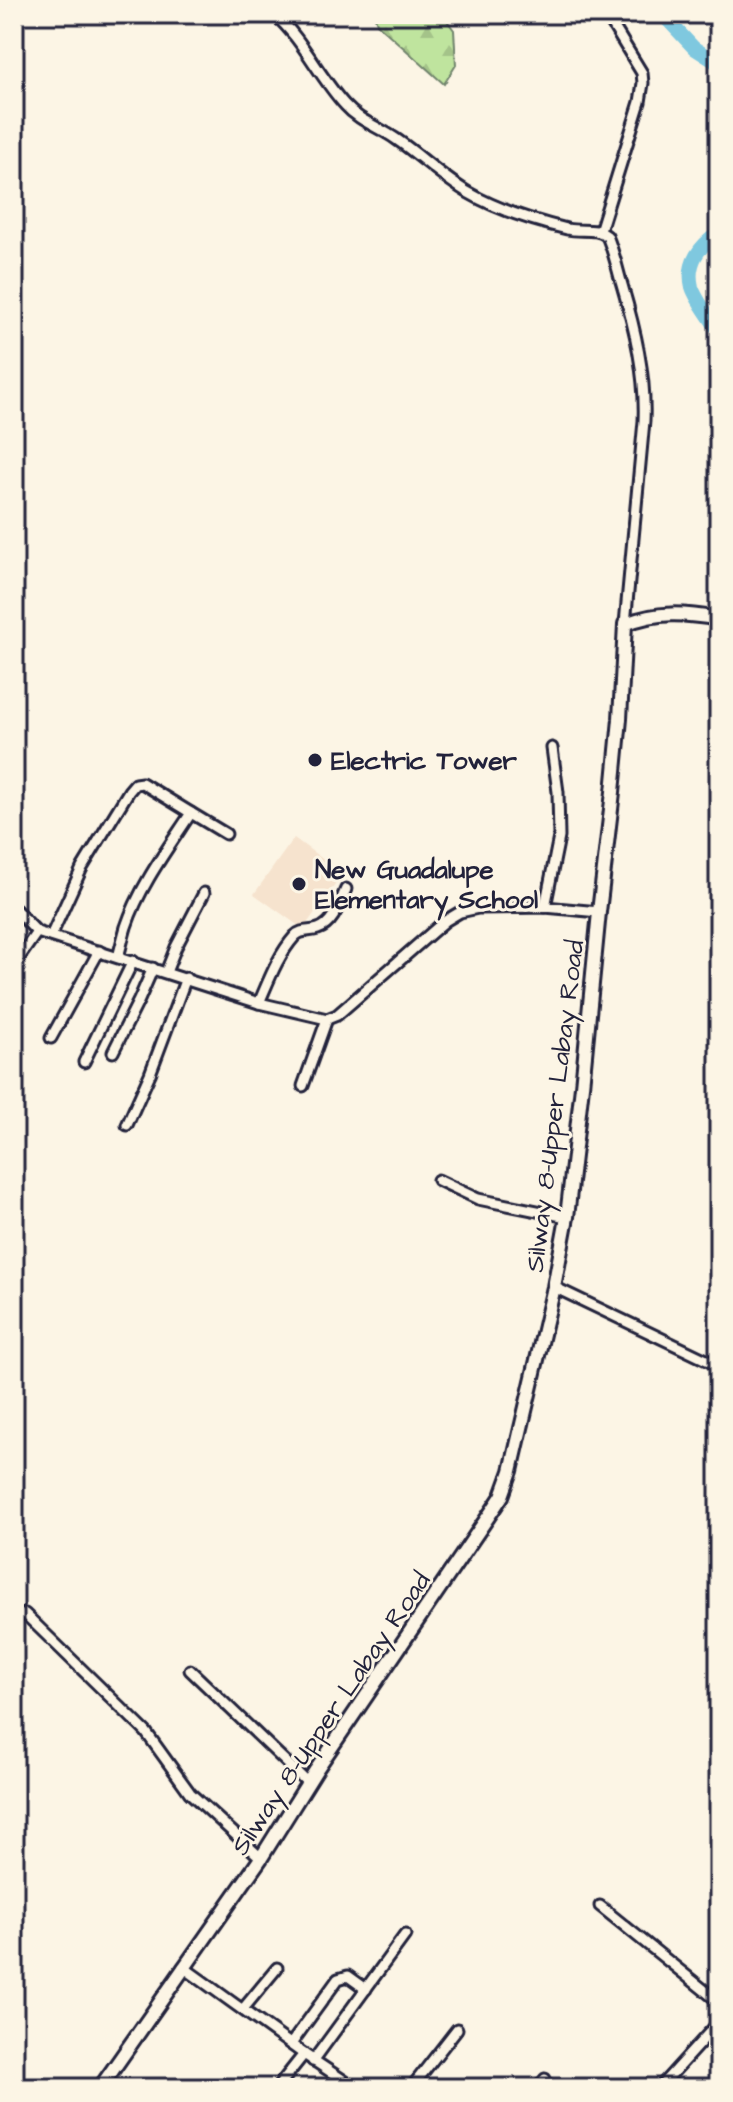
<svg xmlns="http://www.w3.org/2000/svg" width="733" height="2102" viewBox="0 0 733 2102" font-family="'Architects Daughter',sans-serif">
	<defs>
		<pattern id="forest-firs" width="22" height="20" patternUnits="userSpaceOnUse" patternTransform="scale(2)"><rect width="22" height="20" fill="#bfe49e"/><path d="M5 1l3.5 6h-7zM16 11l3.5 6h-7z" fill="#a4c389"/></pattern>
	</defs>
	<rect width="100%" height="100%" fill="#fcf5e5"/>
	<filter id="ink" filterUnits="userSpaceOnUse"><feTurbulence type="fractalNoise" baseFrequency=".0125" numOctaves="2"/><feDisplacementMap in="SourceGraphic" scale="16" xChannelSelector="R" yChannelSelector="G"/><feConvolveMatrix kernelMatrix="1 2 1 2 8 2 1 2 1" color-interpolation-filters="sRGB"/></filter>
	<g filter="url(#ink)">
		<!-- built -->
		<path fill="#f6e3ce" d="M 294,838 L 343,874 L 303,929 L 254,894 Z"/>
		<!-- forest -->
		<path fill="url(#forest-firs)" stroke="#70836c" stroke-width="2" d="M 374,14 L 442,14 L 454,30 L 456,65 L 444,84 L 377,24 Z"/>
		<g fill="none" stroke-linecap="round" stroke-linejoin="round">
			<!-- river -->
			<g stroke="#7fc8df" stroke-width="14">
				<path d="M 662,14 L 694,48 L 719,64"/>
				<path d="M 719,233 C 700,245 686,263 692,287 C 696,300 711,319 719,331"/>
			</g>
			<!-- minor casing -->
			<g stroke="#22223b" stroke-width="15">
				<g id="minor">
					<path d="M 274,14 C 303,39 319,77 345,105 C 359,121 379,127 396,139 C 421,156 443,178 469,193 C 498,210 534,221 567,229 C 581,232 596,227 607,236 C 614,252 617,268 622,285 C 635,329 646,375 644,421 L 625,624"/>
					<path d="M 600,231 L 640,102 L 643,83 L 642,73 L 606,14"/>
					<path d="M 191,813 L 226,834"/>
					<path d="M 545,907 L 559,837 L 558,792 L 552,748"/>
					<path d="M 14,908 L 37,932 L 259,1003 L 327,1019 L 337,1015 L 445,921 L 460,912 L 478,908 L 545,907 L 599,912"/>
					<path d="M 51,936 L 82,868 L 129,791 L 135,784 L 142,783 L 191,813 C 168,848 139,887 126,927 C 123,937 121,947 118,957"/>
					<path d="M 14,965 L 37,932"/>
					<path d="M 166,972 L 176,947 L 204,893"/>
					<path d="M 259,1003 C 269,980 278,955 295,936 C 301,929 310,932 318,929 C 334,924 340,902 346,889"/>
					<path d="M 51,1038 L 99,951"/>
					<path d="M 113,1052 L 139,1000 L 153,968"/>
					<path d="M 84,1062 L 133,961"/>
					<path d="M 303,1086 L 327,1019"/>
					<path d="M 127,1125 L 150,1074 L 186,978"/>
					<path d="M 438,1180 L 478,1199 L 567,1217"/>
					<path d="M 554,1287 L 719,1366"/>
					<path d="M 25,1614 L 146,1732 L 190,1793 L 261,1858"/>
					<path d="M 190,1670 L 308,1783"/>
					<path d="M 600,1906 L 719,2002"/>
					<path d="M 183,1967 L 304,2054 L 355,2088"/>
					<path d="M 243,2009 L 277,1968"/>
					<path d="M 291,2044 L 338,1979 L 348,1976 L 366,1989"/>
					<path d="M 313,2061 L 405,1935"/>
					<path d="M 277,2088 L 304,2054"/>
					<path d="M 411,2088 L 457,2029"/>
					<path d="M 538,2088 L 545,2079"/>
					<path d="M 659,2088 L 719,2022"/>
				</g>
			</g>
			<!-- secondary casing -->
			<g stroke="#22223b" stroke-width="18">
				<path id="secondary" d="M 100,2088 L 261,1858 L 316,1770 L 488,1517 L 502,1496 L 511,1471 L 554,1287 L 567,1217 L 582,1086 L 599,912 L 613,792 L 620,719 L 625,624 C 658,611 684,613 719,619"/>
			</g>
			<!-- minor -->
			<use href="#minor" stroke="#fcf5e5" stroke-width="9"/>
			<!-- secondary -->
			<use href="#secondary" stroke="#fcf5e5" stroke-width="12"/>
		</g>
	</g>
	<!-- markers -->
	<g fill="#22223b" stroke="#fcf5e5" stroke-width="3">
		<circle cx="315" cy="760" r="8"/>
		<circle cx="299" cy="884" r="8"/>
	</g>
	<g text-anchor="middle" stroke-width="6" stroke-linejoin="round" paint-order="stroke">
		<!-- poi labels -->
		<g font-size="26" font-weight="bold" fill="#22223b" stroke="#fcf5e5" text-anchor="start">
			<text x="331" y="769">Electric Tower</text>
			<text x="315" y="878">New Guadalupe<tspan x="315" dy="30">Elementary School</tspan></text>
		</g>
		<!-- street labels -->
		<g font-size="26" fill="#22223b" stroke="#fcf5e5">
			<text transform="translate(554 1106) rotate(-83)" y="9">Silway 8-Upper Labay Road</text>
			<text transform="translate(330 1713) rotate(-56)" y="9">Silway 8-Upper Labay Road</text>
		</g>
	</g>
	<!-- margin -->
	<rect width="733" height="2102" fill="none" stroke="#fcf5e5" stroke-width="48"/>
	<rect x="24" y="24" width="685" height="2054" fill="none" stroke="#22223b" stroke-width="3" filter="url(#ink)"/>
</svg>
